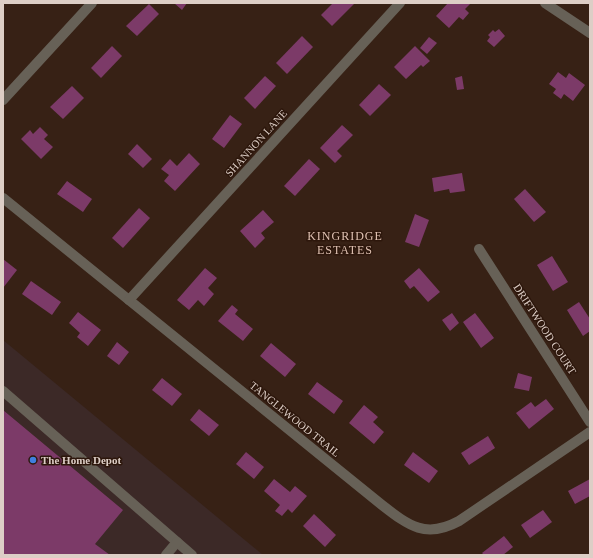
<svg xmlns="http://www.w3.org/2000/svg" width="593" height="558" viewBox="0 0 593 558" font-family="Georgia,serif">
	<rect width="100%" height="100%" fill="#372115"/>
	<!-- commercial -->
	<path fill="#3c2927" d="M 3,340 L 263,555 L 3,555 Z"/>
	<!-- building -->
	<g fill="#7c3a68">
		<path d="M 174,3 L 187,3 L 182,10 Z"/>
		<path d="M 333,3 L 354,4 L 332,26 L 321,15 Z"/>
		<path d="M 448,3 L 471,3 L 465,9 L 469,13 L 463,20 L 459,17 L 449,28 L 436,16 Z"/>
		<path d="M 149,4 L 159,14 L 137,36 L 126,26 Z"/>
		<path d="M 499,29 L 505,36 L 494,47 L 487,41 L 490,37 L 488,35 L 493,30 L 495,32 Z"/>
		<path d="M 302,36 L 313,47 L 287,74 L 276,63 Z"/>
		<path d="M 429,37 L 437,43 L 427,54 L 420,48 Z"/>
		<path d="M 112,46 L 122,56 L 101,78 L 91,68 Z"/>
		<path d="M 415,46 L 430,61 L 423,67 L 421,65 L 406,79 L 394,67 Z"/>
		<path d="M 558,72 L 566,78 L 569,73 L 585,85 L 573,101 L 564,94 L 561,99 L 553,93 L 556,89 L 549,84 Z"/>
		<path d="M 265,76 L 276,86 L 255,109 L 244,98 Z"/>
		<path d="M 462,76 L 464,89 L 457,90 L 455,78 Z"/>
		<path d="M 379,84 L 391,95 L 370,116 L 359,105 Z"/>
		<path d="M 72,86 L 84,98 L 63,119 L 50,107 Z"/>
		<path d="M 230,115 L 242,124 L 224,148 L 212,139 Z"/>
		<path d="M 342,125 L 353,135 L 337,151 L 342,156 L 335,163 L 320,148 Z"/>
		<path d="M 40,127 L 48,135 L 44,139 L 53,147 L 41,159 L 21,139 L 30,130 L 33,134 Z"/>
		<path d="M 137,144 L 152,159 L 143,168 L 128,154 Z"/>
		<path d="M 189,153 L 200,164 L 175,191 L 164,181 L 169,175 L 161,169 L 170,159 L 177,166 Z"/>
		<path d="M 309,159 L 320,169 L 295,196 L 284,186 Z"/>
		<path d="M 462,173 L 465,191 L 450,193 L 449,189 L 434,192 L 432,178 Z"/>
		<path d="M 67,181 L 92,199 L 83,212 L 57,194 Z"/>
		<path d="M 525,189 L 546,212 L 534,222 L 514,199 Z"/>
		<path d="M 139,208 L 150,218 L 123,248 L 112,238 Z"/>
		<path d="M 263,210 L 274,222 L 261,233 L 265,238 L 255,248 L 240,231 Z"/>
		<path d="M 415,214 L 429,220 L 419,247 L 405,242 Z"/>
		<path d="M 552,256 L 568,282 L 553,291 L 537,265 Z"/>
		<path d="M 3,259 L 17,270 L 3,288 Z"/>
		<path d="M 205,268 L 217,278 L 208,288 L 214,294 L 204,306 L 198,300 L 189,310 L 177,300 Z"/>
		<path d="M 419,268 L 440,292 L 428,302 L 414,286 L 410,289 L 404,281 Z"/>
		<path d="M 31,281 L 61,302 L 52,315 L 22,294 Z"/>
		<path d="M 579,302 L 590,319 L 590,331 L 583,336 L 567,310 Z"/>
		<path d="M 232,305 L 238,310 L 235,314 L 253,329 L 243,341 L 218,321 Z"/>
		<path d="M 78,312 L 101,330 L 88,346 L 77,337 L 80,333 L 69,323 Z"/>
		<path d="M 452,313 L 459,323 L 450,331 L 442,320 Z"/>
		<path d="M 475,313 L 494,338 L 481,348 L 463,322 Z"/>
		<path d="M 117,342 L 129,352 L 119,365 L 107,356 Z"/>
		<path d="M 271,343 L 296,364 L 285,377 L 260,356 Z"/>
		<path d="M 518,373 L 532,377 L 529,391 L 514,388 Z"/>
		<path d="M 162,378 L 182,394 L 172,406 L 152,390 Z"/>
		<path d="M 317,382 L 343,401 L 334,414 L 308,394 Z"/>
		<path d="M 546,399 L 554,409 L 529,429 L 516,413 L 531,402 L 535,407 Z"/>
		<path d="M 364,405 L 378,417 L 373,422 L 384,432 L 374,444 L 349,423 Z"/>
		<path d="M 199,409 L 219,425 L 209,436 L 190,420 Z"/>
		<path d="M 3,410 L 123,510 L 95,544 L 110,555 L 3,555 Z"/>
		<path d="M 488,436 L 495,448 L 469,465 L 461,453 Z"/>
		<path d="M 246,452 L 264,467 L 254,479 L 236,464 Z"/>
		<path d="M 413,452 L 438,471 L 429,483 L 404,465 Z"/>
		<path d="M 274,479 L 290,492 L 295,486 L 307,496 L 292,513 L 288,509 L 282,516 L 275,511 L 280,505 L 264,491 Z"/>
		<path d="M 590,479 L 590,496 L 575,504 L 568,491 Z"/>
		<path d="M 543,510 L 552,522 L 530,538 L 521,525 Z"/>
		<path d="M 314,514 L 336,535 L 325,547 L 303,526 Z"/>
		<path d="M 504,536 L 513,547 L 503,555 L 484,555 L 482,553 Z"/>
	</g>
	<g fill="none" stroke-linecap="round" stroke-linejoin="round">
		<!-- minor -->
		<g stroke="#676157" stroke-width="10">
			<path d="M 545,3 L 590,33"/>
			<path d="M 3,100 L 92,3"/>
			<path d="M 3,198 L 382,505 C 409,526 426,539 459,521 L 590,432"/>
			<path d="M 479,249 L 590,422"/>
			<path d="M 129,300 L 400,3"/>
			<path d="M 3,391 L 192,555"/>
			<path d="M 166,555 L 177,542"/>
		</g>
	</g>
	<!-- markers -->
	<circle fill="#3f7fe0" stroke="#2d170c" stroke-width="1.5" cx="33" cy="460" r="4"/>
	<g text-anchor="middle" stroke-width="3" stroke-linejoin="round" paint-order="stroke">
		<!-- street labels -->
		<g font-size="11" fill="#ddcec6" stroke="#2d170c">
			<text transform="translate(256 143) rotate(-48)" y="4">SHANNON LANE</text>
			<text transform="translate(545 329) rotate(57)" y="4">DRIFTWOOD COURT</text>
			<text transform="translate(295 419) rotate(39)" y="4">TANGLEWOOD TRAIL</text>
		</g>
		<!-- poi labels -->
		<g font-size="11" font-weight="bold" fill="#ddcec6" stroke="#2d170c" text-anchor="start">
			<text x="41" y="464">The Home Depot</text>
		</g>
		<!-- neighbourhood labels -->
		<g font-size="12" letter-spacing="1" fill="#dfc1b2" stroke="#2d170c">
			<text x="345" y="240">KINGRIDGE<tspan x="345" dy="14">ESTATES</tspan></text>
		</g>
	</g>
	<!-- border -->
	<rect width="593" height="558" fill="none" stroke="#ddcec6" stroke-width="8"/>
</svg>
